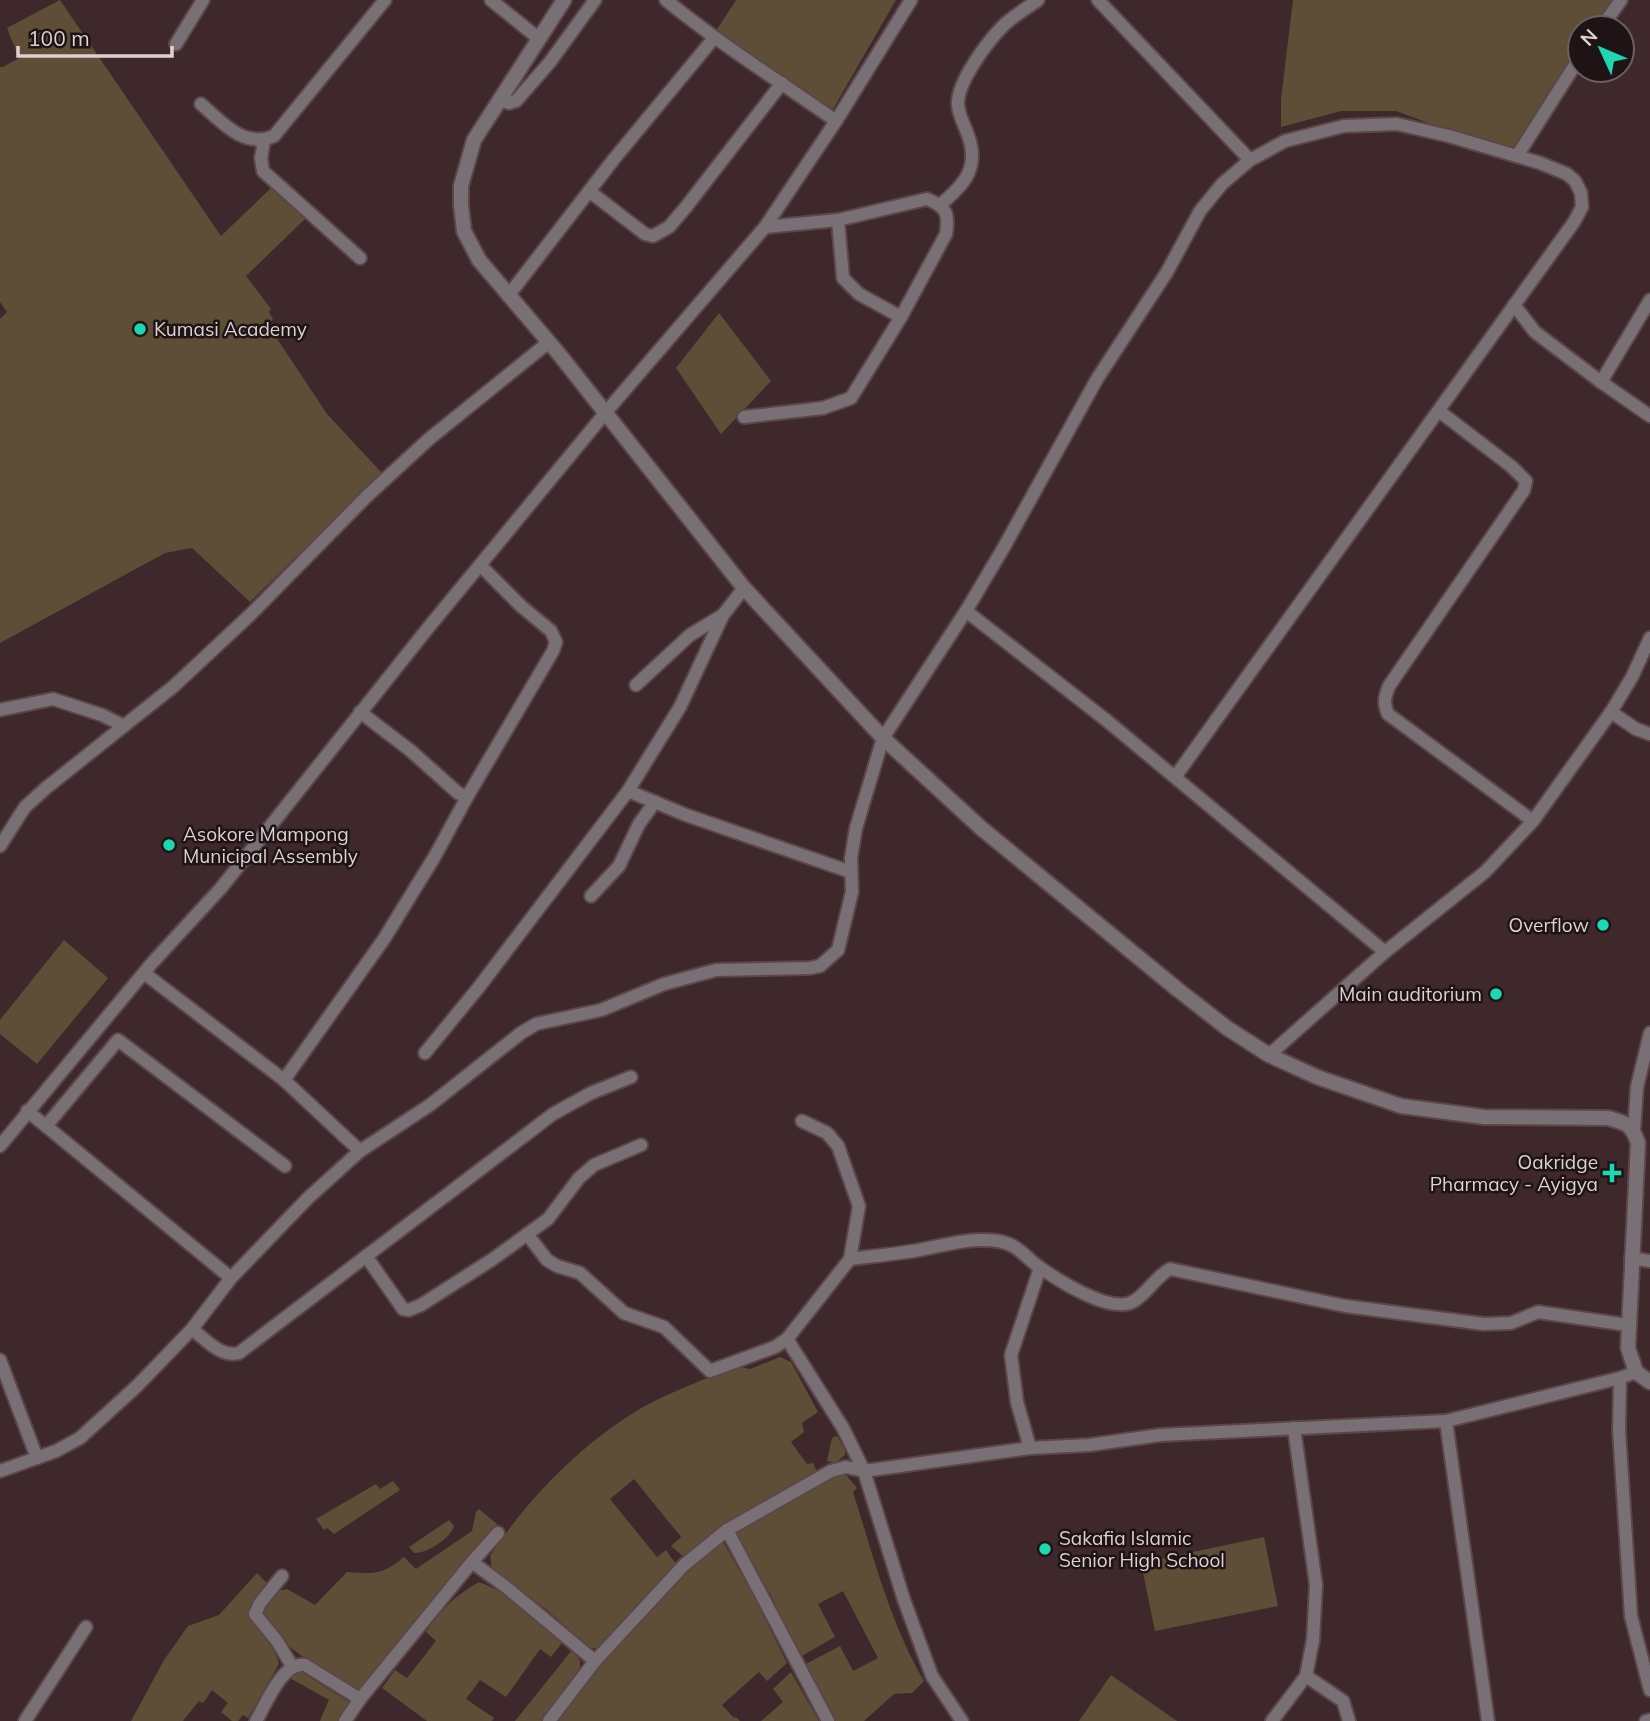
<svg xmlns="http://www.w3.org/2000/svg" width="1650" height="1721" viewBox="0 0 1650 1721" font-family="Mulish,sans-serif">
	<rect width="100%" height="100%" fill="#3e282b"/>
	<!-- green -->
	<g fill="#5e4e37">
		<path d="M 60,0 L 221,236 L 271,188 L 305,219 L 246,276 L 271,309 L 269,312 L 273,319 L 268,325 L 327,414 L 382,473 L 250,602 L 192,548 L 165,553 L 0,643 L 0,319 L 7,312 L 0,302 L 0,67 L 3,67 L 19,58 L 7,28 Z"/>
		<path d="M 736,0 L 896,0 L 833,109 L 800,92 L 714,34 Z"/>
		<path d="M 1293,0 L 1616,0 L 1598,28 L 1580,28 L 1580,57 L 1517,156 L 1396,111 L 1341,111 L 1281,127 L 1281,99 Z"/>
		<path d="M 719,313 L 771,381 L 721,434 L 676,368 Z"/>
		<path d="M 64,940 L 108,978 L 37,1064 L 0,1034 L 0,1020 Z"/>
		<path d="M 780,1357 L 791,1362 L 818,1412 L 802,1423 L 804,1432 L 791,1442 L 807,1464 L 813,1463 L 817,1472 L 715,1530 L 691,1554 L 684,1557 L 671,1546 L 681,1537 L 634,1479 L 610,1499 L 657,1557 L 666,1550 L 676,1564 L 600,1648 L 590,1648 L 546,1609 L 492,1570 L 490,1556 C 529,1497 582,1443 643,1407 C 672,1391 706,1379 736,1366 L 750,1369 Z"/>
		<path d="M 837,1436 L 845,1450 L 845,1455 L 835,1463 L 827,1461 L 832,1438 Z"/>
		<path d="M 839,1474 L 846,1475 L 857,1488 L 853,1492 C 873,1555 890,1623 924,1681 L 912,1693 L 894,1694 L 864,1721 L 832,1721 L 802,1666 L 840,1646 L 853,1671 L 878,1658 L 843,1591 L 818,1604 L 835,1637 L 800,1657 L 771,1595 L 735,1536 L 737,1530 L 778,1505 Z"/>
		<path d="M 393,1481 L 400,1490 L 334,1534 L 327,1528 L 324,1530 L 316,1519 L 376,1484 L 380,1489 Z"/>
		<path d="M 479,1509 L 498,1525 L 365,1688 L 354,1690 C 326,1671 273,1644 262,1611 L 274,1592 L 287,1589 L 315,1605 L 347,1572 C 375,1574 382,1575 404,1557 L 416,1569 L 472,1531 L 476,1512 Z"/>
		<path d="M 449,1520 L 454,1526 C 451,1538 426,1554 414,1553 L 409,1547 Z"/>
		<path d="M 1264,1537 L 1278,1606 L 1155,1631 L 1141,1563 Z"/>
		<path d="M 722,1540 L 752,1593 L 787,1663 L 767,1681 L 759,1672 L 722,1705 L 734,1718 L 736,1717 L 740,1721 L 557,1721 L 598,1668 L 675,1581 Z"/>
		<path d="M 257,1573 L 268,1584 L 248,1613 L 251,1620 L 273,1646 L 279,1664 L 248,1718 L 243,1715 L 238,1721 L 232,1721 L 221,1712 L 228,1703 L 212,1690 L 203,1703 L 199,1701 L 183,1721 L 131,1721 L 164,1660 L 188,1626 L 219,1615 Z"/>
		<path d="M 479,1582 C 512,1594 537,1620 562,1643 L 551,1657 L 540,1649 L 506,1697 L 480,1680 L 466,1699 L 494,1718 L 492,1721 L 427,1721 L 382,1688 L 395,1670 L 407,1678 L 436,1641 L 426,1632 C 439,1611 457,1594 479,1582 Z"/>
		<path d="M 572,1650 L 580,1661 L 580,1671 L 541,1721 L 515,1721 Z"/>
		<path d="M 298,1670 L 349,1702 L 350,1705 L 339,1721 L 320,1721 L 329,1700 L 288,1677 Z"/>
		<path d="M 791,1672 L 819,1721 L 761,1721 L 783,1702 L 773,1689 Z"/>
		<path d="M 1111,1675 L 1177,1721 L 1079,1721 Z"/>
	</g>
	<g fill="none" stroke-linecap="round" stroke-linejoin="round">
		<!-- minor casing -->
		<g stroke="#5b4649" stroke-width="16">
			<g id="minor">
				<path d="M 491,0 L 538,38"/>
				<path d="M 666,0 C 720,44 779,81 836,121"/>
				<path d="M 1098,0 L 1250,160"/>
				<path d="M 1601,28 L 1621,0"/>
				<path d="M 176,44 L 203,0"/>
				<path d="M 499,100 L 509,103 L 516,101 L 550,62 L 595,0"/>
				<path d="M 201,104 C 222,122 244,149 274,136 L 385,0"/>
				<path d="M 264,141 L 261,158 L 263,171 L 360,258"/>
				<path d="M 1517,156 L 1580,57"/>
				<path d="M 589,191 L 645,234 L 653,236 L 669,227 L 686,207 L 782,83"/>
				<path d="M 941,204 C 964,185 980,168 968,135 C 965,126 958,114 958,104 C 957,82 988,41 1003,26 C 1013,16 1027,8 1038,0"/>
				<path d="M 838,220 L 843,278 L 859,294 L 901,317"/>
				<path d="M 508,296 L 614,159 L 714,38"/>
				<path d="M 1650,300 L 1601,382 L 1650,416"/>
				<path d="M 1514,305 L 1535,332 L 1601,382"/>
				<path d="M 1439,411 L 1512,467 L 1526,481 L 1524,490 L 1389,686 C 1385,696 1383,703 1388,714 L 1533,821"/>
				<path d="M 744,417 L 823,408 L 851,398 L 901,317 L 946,234 C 949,214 947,207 927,199 L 838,220 L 765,227"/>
				<path d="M 966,611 L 1106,720 L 1385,952"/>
				<path d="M 636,685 L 690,635 L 723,615"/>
				<path d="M 0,710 L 53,699 L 102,715 L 124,726"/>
				<path d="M 360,712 L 411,751 L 458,793 L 467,797"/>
				<path d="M 1611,712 L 1636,729 L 1650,734"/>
				<path d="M 628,791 L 686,815 L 851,872"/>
				<path d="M 0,846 L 25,807 L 46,788 L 174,686 L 251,614 L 367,496 L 429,439 L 549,342"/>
				<path d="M 591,896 L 619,866 L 639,824 L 655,802"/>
				<path d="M 144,973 L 284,1080 L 360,1151"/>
				<path d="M 425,1053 L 479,987 L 628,791 L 680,707 L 723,615 L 744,588"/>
				<path d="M 1269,1055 L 1385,952 L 1485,872 L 1533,821 L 1611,712 L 1632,677 L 1650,638"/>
				<path d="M 284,1080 L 384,939 L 435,856 L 467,797 L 553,651 L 556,642 L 551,631 L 521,606 L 480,565"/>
				<path d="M 27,1111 L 46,1126 L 118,1040 L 285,1166"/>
				<path d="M 46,1126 L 231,1278 L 308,1198 L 360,1151 L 430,1105 L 521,1033 L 536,1024 L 601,1010 L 664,984 L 716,970 L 810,968 L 820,966 L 838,950 L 852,892 L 851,858 L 856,828 L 883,738 L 966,611 L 1004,547 L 1097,379 L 1167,272 L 1200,211 L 1222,184 L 1250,160 L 1285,141 L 1344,126 L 1397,124 L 1449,136 L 1540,163 L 1567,174 L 1575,181 L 1581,193 L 1582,207 L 1574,222 L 1175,777"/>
				<path d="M 1634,1130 L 1637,1087 L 1650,1033"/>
				<path d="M 0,1146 L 152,963 L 221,888 L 428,628 L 606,412 L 765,227 L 836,121 L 911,0"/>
				<path d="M 527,1234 L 547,1260 L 557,1266 L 580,1273 L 624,1313 L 664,1327 L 710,1371 L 775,1347 L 787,1339 L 850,1259 L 859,1206 L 838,1146 L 827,1133 L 802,1121"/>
				<path d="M 366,1256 L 403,1309 L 409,1310 L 421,1305 L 493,1259 L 548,1219 L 579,1178 L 594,1165 L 641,1145"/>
				<path d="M 1631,1258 L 1650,1261"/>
				<path d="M 850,1259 C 873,1256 897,1254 919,1250 C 946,1245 971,1237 998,1241 C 1019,1244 1026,1259 1042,1269 C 1061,1282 1113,1315 1134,1301 C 1148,1293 1155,1277 1170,1269 L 1345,1306 L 1484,1324 L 1511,1323 L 1538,1312 L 1628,1325"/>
				<path d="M 192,1329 C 205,1339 221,1358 239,1353 L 553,1114 L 591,1093 L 631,1077"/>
				<path d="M 787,1339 L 843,1428 L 864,1471 L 904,1600 L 932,1676 L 962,1721"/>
				<path d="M 0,1360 L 37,1458"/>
				<path d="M 1620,1378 L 1619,1430 L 1631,1616 L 1650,1690"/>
				<path d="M 1446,1421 L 1488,1721"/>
				<path d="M 1030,1448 L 1017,1402 L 1011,1355 L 1040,1268"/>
				<path d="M 0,1471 L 56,1451 L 80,1438 L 137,1386 L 192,1329 L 231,1278"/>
				<path d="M 727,1530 L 828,1721"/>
				<path d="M 472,1562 L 498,1533"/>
				<path d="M 282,1576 L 260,1603 L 255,1614 L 277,1641 L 292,1666"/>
				<path d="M 1306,1676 L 1343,1701 L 1349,1721"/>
				<path d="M 25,1721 L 86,1627"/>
				<path d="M 256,1721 C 266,1704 282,1662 305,1665 L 360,1699"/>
				<path d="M 345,1721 L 360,1699 L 472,1562 L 506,1587 L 595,1661"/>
				<path d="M 549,1721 L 595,1661 L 684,1565 L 727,1530 L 831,1471 L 846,1467 L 864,1471 L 1030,1448 L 1089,1445 L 1160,1435 L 1446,1421 L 1620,1378 L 1636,1372"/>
				<path d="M 1272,1721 L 1306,1676 L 1313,1640 L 1316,1585 L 1294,1428"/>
				<path d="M 1646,1721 L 1650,1720"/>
			</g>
		</g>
		<!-- tertiary casing -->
		<g stroke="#5b4649" stroke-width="18">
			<path id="tertiary" d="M 564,0 L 474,140 L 461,186 L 461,205 L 464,231 L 479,260 L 559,354 L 744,588 L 883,738 L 981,828 L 1177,989 L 1227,1028 L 1269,1055 L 1317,1077 L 1401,1106 L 1484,1117 L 1608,1118 C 1626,1123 1632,1124 1638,1143 L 1628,1348 L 1636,1372 L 1650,1382"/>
		</g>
		<!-- minor -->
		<use href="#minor" stroke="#797076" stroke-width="12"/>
		<!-- tertiary -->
		<use href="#tertiary" stroke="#797076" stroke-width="14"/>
	</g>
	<!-- markers -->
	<g fill="#20d5b0" stroke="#1e1415" stroke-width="2.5">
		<circle cx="140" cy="329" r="7"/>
		<circle cx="169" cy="845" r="7"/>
		<circle cx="1603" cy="925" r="7"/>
		<circle cx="1496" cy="994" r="7"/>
		<path d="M1608.5 1162.5h7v7h7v7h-7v7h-7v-7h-7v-7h7z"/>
		<circle cx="1045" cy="1549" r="7"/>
	</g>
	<g text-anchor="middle" stroke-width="5" stroke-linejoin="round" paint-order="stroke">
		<!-- poi labels -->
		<g font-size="19" fill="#dfd0d2" stroke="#1e1415" text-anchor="start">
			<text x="154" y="336">Kumasi Academy</text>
			<text x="183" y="841">Asokore Mampong<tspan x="183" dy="22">Municipal Assembly</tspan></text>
			<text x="1589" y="932" text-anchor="end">Overflow</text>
			<text x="1482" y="1001" text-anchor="end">Main auditorium</text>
			<text x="1598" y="1169" text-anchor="end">Oakridge<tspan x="1598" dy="22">Pharmacy - Ayigya</tspan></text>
			<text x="1059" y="1545">Sakafia Islamic<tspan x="1059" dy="22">Senior High School</tspan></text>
		</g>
	</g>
	<!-- north arrow -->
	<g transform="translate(1601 49) rotate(314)"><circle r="33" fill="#1e1415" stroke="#6b5f61" stroke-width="2"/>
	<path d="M0-5L12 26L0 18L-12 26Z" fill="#20d5b0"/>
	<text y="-10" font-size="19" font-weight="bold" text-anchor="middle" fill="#dfd0d2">N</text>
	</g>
	<!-- scale -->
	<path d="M18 46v10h154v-10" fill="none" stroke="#dfd0d2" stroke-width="3.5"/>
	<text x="28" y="46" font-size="21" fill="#dfd0d2" stroke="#1e1415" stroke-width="5" paint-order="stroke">100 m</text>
</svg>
